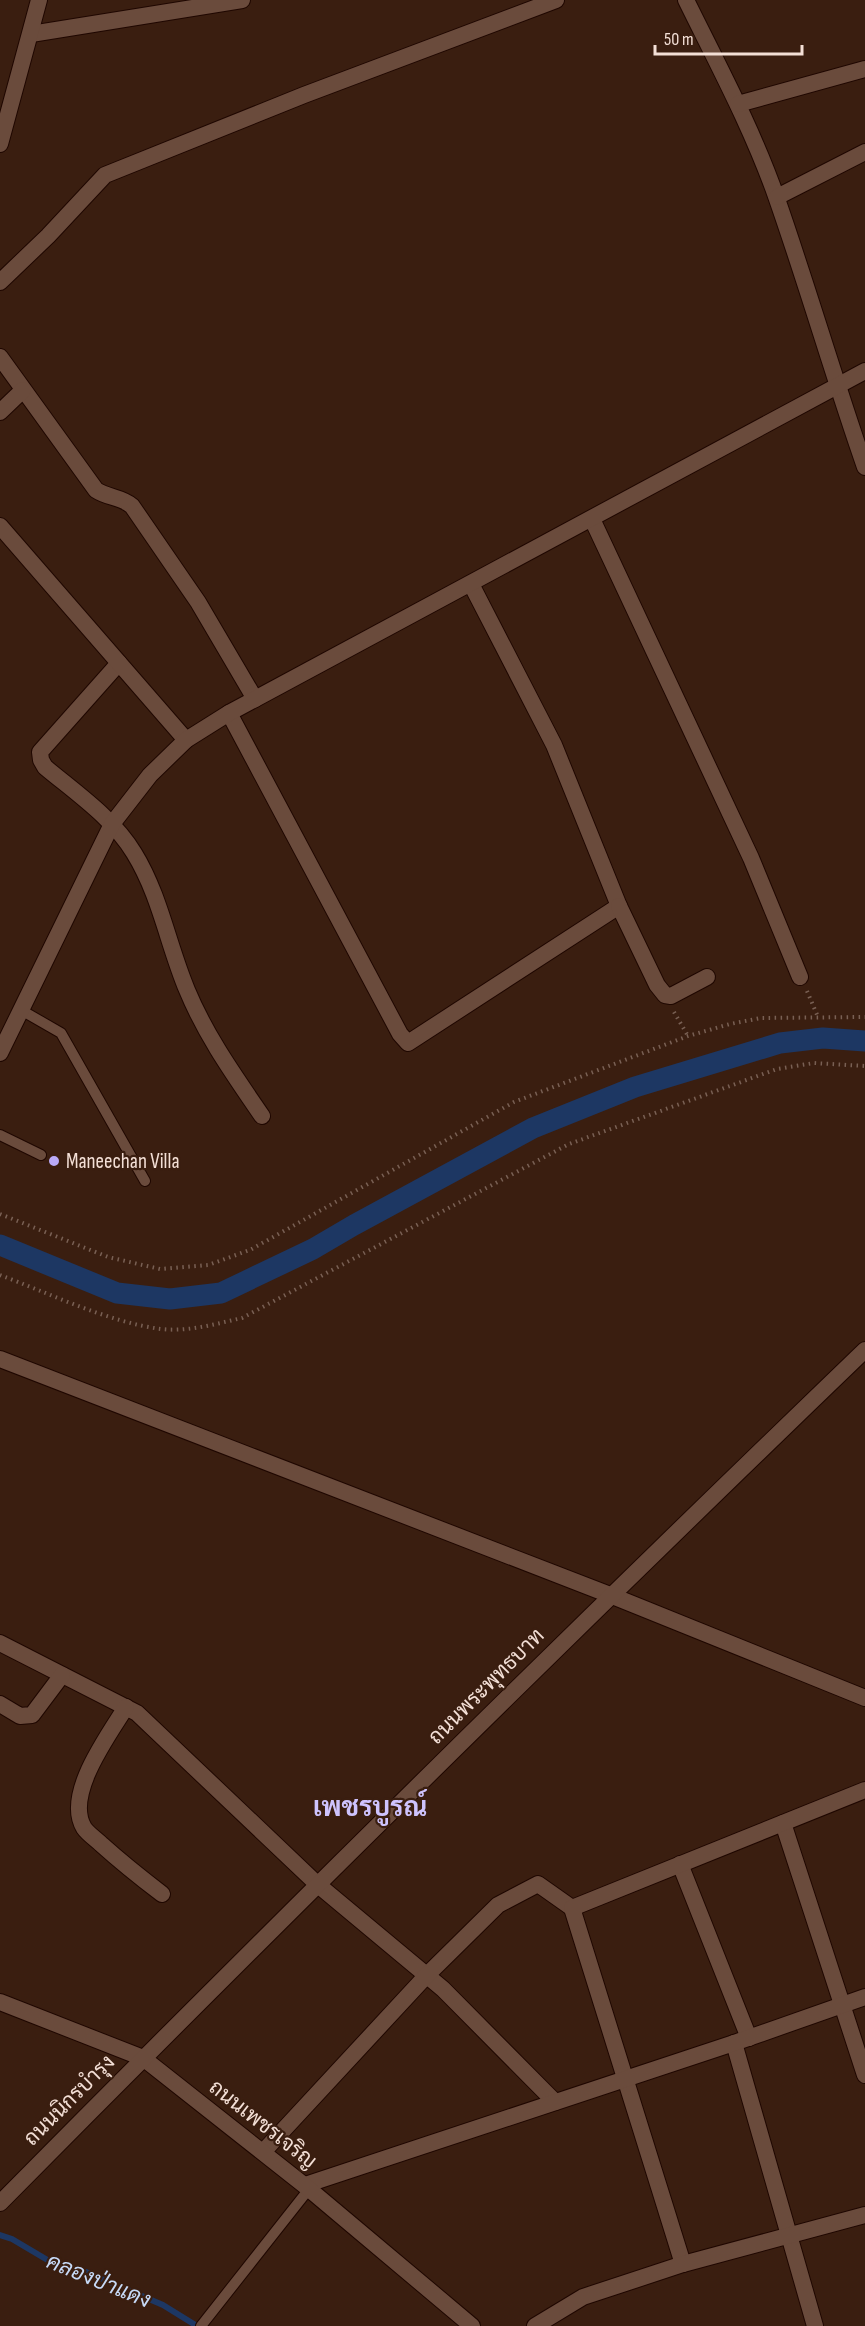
<svg xmlns="http://www.w3.org/2000/svg" width="865" height="2326" viewBox="0 0 865 2326" font-family="'Sofia Sans Condensed',Sarabun,sans-serif">
	<rect width="100%" height="100%" fill="#3a1e10"/>
	<g fill="none" stroke-linecap="round" stroke-linejoin="round">
		<!-- stream -->
		<path stroke="#1d3763" stroke-width="6" d="M 0,2235 L 12,2239 L 61,2268 L 86,2272 L 163,2305 L 197,2326"/>
		<!-- canal -->
		<path stroke="#1d3763" stroke-width="21" d="M 0,1245 L 117,1293 L 170,1299 L 221,1293 L 313,1249 L 354,1225 L 533,1128 L 635,1087 L 780,1043 L 823,1038 L 865,1041"/>
		<!-- service casing -->
		<g stroke="#1f0700" stroke-width="12">
			<g id="service">
				<path d="M 21,1010 L 61,1033 L 145,1181"/>
				<path d="M 0,1135 L 41,1155"/>
				<path d="M 201,2326 L 309,2189"/>
			</g>
		</g>
		<!-- minor casing -->
		<g stroke="#1f0700" stroke-width="18">
			<g id="minor">
				<path d="M 686,0 C 718,65 753,130 777,199 C 808,288 834,378 865,467"/>
				<path d="M 31,34 L 242,0"/>
				<path d="M 738,104 L 865,69"/>
				<path d="M 0,144 L 39,0"/>
				<path d="M 777,197 L 865,152"/>
				<path d="M 0,282 L 48,236 L 105,175 L 304,95 L 556,0"/>
				<path d="M 0,357 L 96,490 C 108,498 122,497 132,506 L 198,602 L 255,699"/>
				<path d="M 0,412 L 23,390"/>
				<path d="M 592,519 L 751,858 L 800,977"/>
				<path d="M 119,663 L 40,752 L 41,760 L 45,767 C 76,793 113,818 134,853 C 160,895 168,945 187,990 C 206,1036 234,1075 262,1116"/>
				<path d="M 229,713 L 400,1034 L 408,1043 L 619,906 L 554,745 L 471,584"/>
				<path d="M 619,906 L 657,985 L 665,995 L 671,996 L 707,977"/>
				<path d="M 0,1643 L 137,1713 L 317,1884 L 443,1989 L 555,2102"/>
				<path d="M 0,1704 L 20,1716 L 32,1715 L 62,1675"/>
				<path d="M 126,1707 C 108,1736 64,1795 84,1828 C 88,1834 96,1839 101,1844 C 121,1862 141,1878 162,1894"/>
				<path d="M 783,1823 L 865,2075"/>
				<path d="M 680,1864 L 749,2038"/>
				<path d="M 734,2043 L 815,2326"/>
				<path d="M 263,2152 L 427,1975 L 498,1905 L 538,1884 L 572,1908"/>
				<path d="M 683,2264 L 572,1908 L 865,1790"/>
				<path d="M 535,2326 L 583,2297 L 683,2264 L 865,2215"/>
			</g>
		</g>
		<!-- tertiary casing -->
		<g stroke="#1f0700" stroke-width="18">
			<g id="tertiary">
				<path d="M 0,526 L 186,740"/>
				<path d="M 0,1053 L 112,824 L 150,775 L 186,740 L 229,713 L 865,371"/>
				<path d="M 0,1359 L 610,1595 L 865,1698"/>
				<path d="M 305,2185 L 734,2043 L 865,1997"/>
			</g>
		</g>
		<!-- secondary casing -->
		<g stroke="#1f0700" stroke-width="18">
			<g id="secondary">
				<path d="M 0,2002 L 143,2058 L 309,2189 L 472,2326"/>
				<path d="M 0,2203 C 285,1915 573,1631 865,1350"/>
			</g>
		</g>
		<!-- path -->
		<g stroke="#796054" stroke-width="4" stroke-dasharray="1.5 4.5" stroke-linecap="butt">
			<path d="M 807,991 L 818,1017"/>
			<path d="M 674,1012 L 688,1036"/>
			<path d="M 0,1214 L 108,1257 L 160,1269 L 208,1265 L 250,1250 L 514,1102 L 688,1036 L 730,1024 L 761,1018 L 865,1017"/>
			<path d="M 0,1275 C 48,1293 111,1323 161,1329 C 189,1332 215,1324 242,1318 L 569,1144 L 777,1069 L 814,1063 L 865,1066"/>
		</g>
		<!-- service -->
		<use href="#service" stroke="#6a4b3c" stroke-width="10"/>
		<!-- minor -->
		<use href="#minor" stroke="#6a4b3c" stroke-width="16"/>
		<!-- tertiary -->
		<use href="#tertiary" stroke="#6a4b3c" stroke-width="16"/>
		<!-- secondary -->
		<use href="#secondary" stroke="#6a4b3c" stroke-width="16"/>
	</g>
	<!-- markers -->
	<circle fill="#baaaf7" stroke="#3a1e10" stroke-width="2" cx="54" cy="1161" r="6"/>
	<g text-anchor="middle" stroke-width="4.5" stroke-linejoin="round" paint-order="stroke">
		<!-- poi labels -->
		<g font-size="21" fill="#f3dfd6" stroke="#3a1e10" text-anchor="start">
			<text x="66" y="1168">Maneechan Villa</text>
		</g>
		<!-- street labels -->
		<g font-size="21" fill="#f3dfd6" stroke="#3a1e10">
			<text transform="translate(486 1686) rotate(-45)" y="7">ถนนพระพุทธบาท</text>
			<text transform="translate(69 2100) rotate(-45)" y="7">ถนนนิกรบำรุง</text>
			<text transform="translate(263 2124) rotate(38)" y="7">ถนนเพชรเจริญ</text>
		</g>
		<!-- water labels -->
		<g font-size="22" font-style="italic" fill="#c7daf7" stroke="#3a1e10">
			<text transform="translate(99 2280) rotate(22)" y="8">คลองป่าแดง</text>
		</g>
		<!-- district labels -->
		<g font-size="27" font-weight="bold" fill="#cec3fd" stroke="#3a1e10">
			<text x="370" y="1816">เพชรบูรณ์</text>
		</g>
	</g>
	<!-- scale -->
	<path d="M655 45v9h147v-9" fill="none" stroke="#f3dfd6" stroke-width="3"/>
	<text x="664" y="45" font-size="18" fill="#f3dfd6" stroke="#3a1e10" stroke-width="4.5" paint-order="stroke">50 m</text>
</svg>
